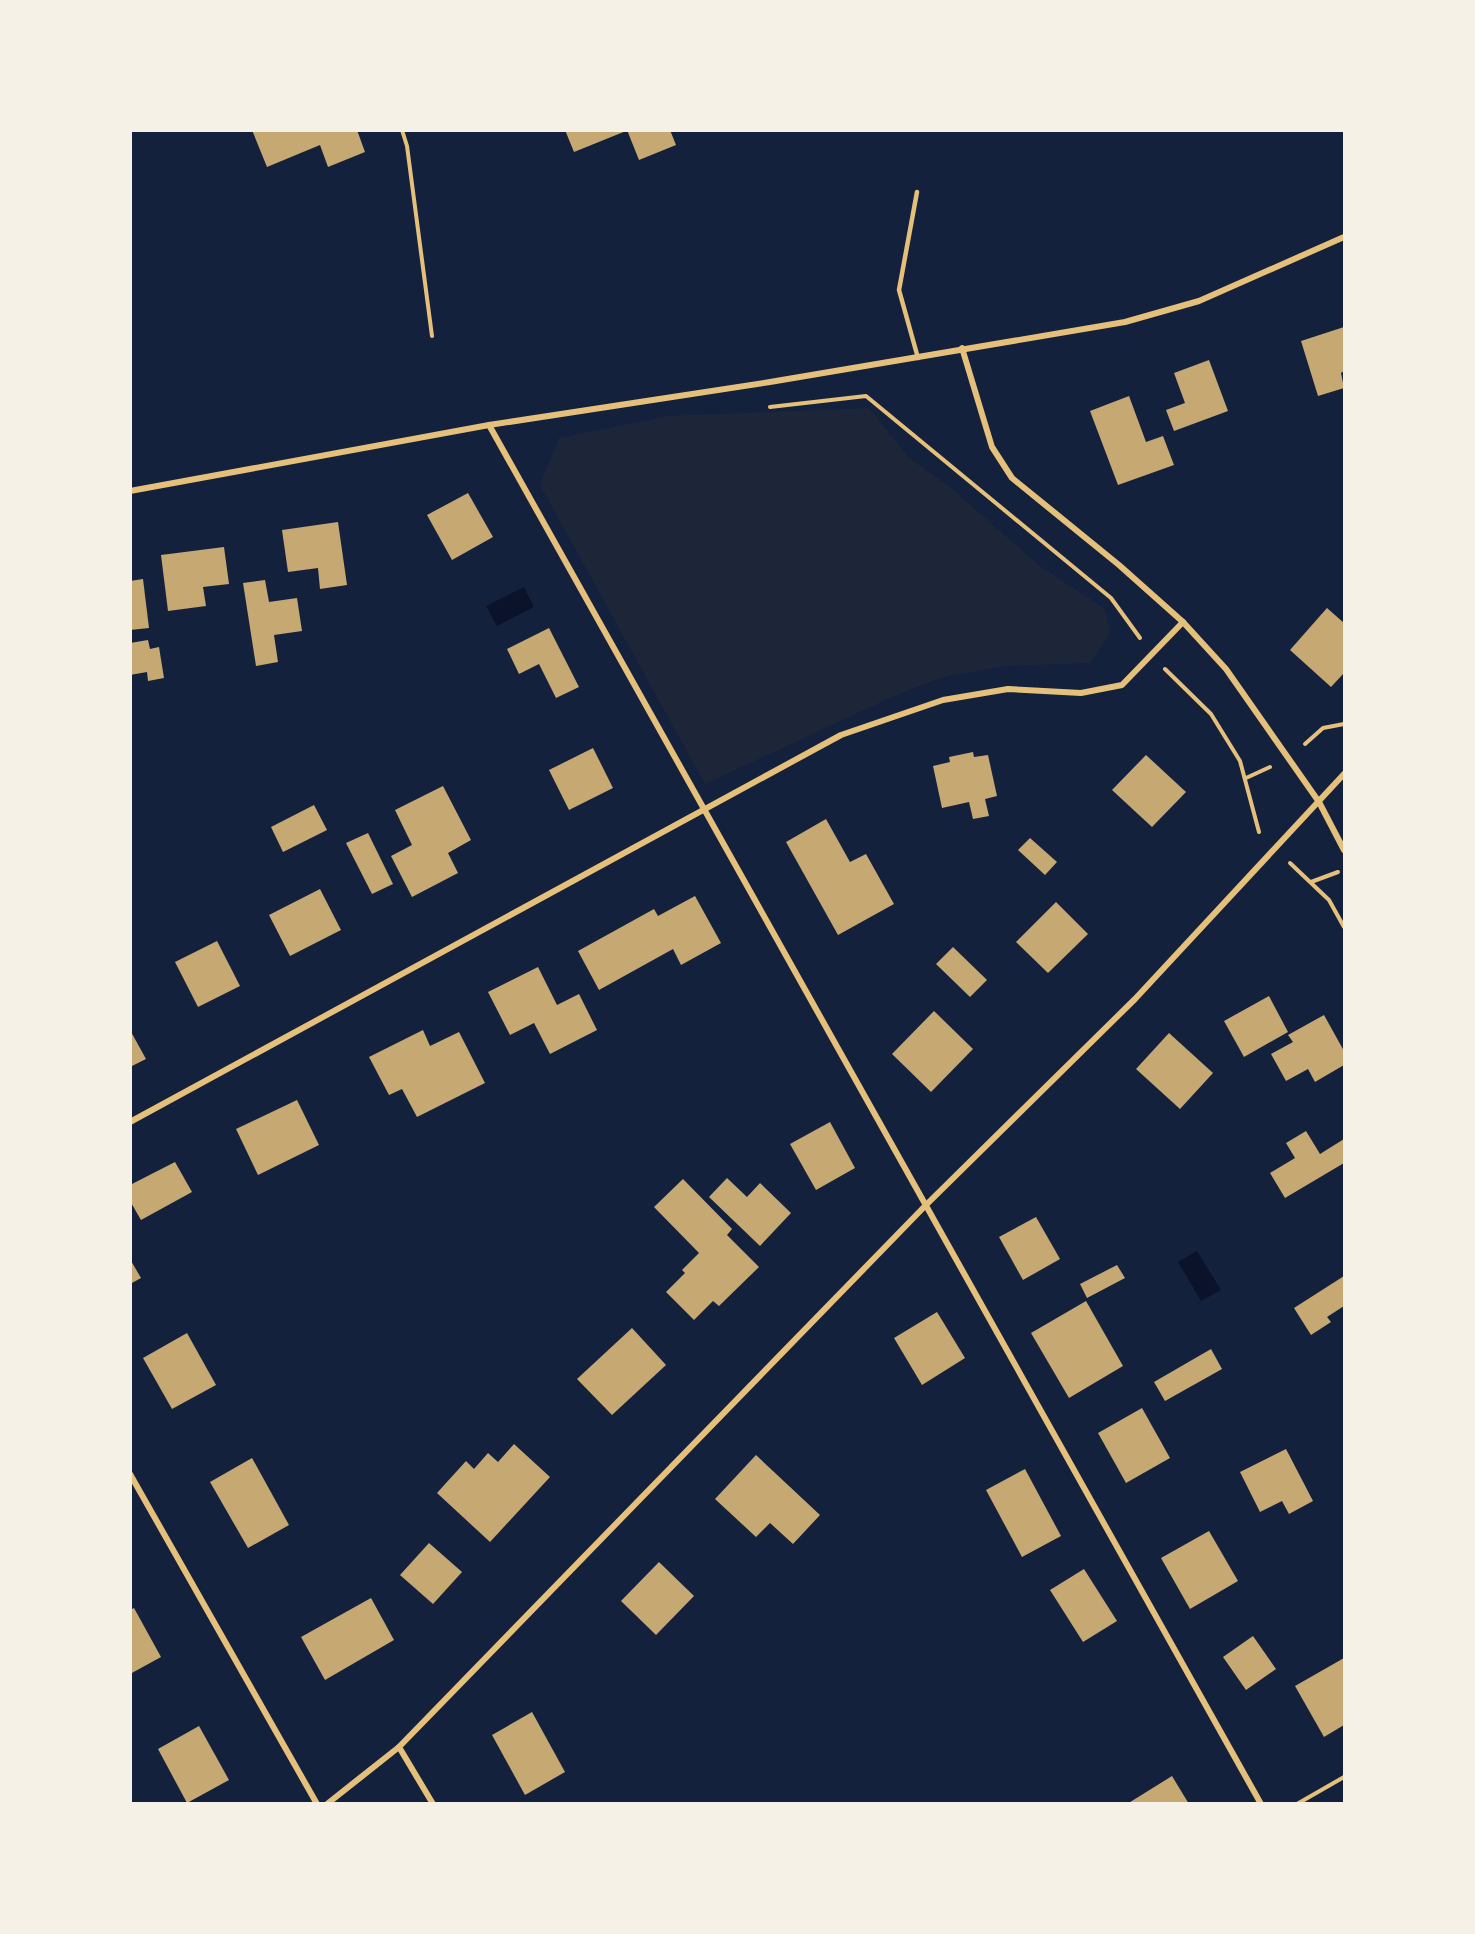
<svg xmlns="http://www.w3.org/2000/svg" width="1475" height="1934" viewBox="0 0 1475 1934" font-family="'Source Sans 3',sans-serif">
	<rect width="100%" height="100%" fill="#14213d"/>
	<!-- green -->
	<path fill="#1d2539" d="M 869,408 L 909,458 L 950,487 L 1040,566 L 1105,609 L 1110,634 L 1090,663 L 1003,666 L 944,677 L 894,696 L 705,784 L 540,485 L 559,438 L 669,416 Z"/>
	<!-- water -->
	<g fill="#0b132b">
		<path d="M 524,587 L 534,607 L 497,626 L 486,606 Z"/>
		<path d="M 1197,1251 L 1221,1290 L 1201,1301 L 1178,1262 Z"/>
	</g>
	<!-- building -->
	<g fill="#c6a872">
		<path d="M 252,130 L 357,130 L 365,152 L 328,167 L 320,145 L 267,167 Z"/>
		<path d="M 565,130 L 626,130 L 626,131 L 574,152 Z"/>
		<path d="M 627,130 L 670,130 L 676,145 L 639,160 Z"/>
		<path d="M 1344,327 L 1344,371 L 1341,373 L 1344,388 L 1318,396 L 1301,341 Z"/>
		<path d="M 1209,360 L 1228,411 L 1174,431 L 1166,410 L 1185,403 L 1174,373 Z"/>
		<path d="M 1129,396 L 1146,442 L 1163,436 L 1174,465 L 1118,485 L 1090,411 Z"/>
		<path d="M 468,493 L 493,537 L 452,560 L 427,515 Z"/>
		<path d="M 338,522 L 347,585 L 320,589 L 318,568 L 288,572 L 282,530 Z"/>
		<path d="M 224,547 L 229,584 L 203,587 L 206,606 L 168,611 L 161,555 Z"/>
		<path d="M 143,579 L 149,628 L 130,630 L 130,581 Z"/>
		<path d="M 265,580 L 269,602 L 297,598 L 302,631 L 274,635 L 278,662 L 256,666 L 243,583 Z"/>
		<path d="M 1327,608 L 1344,623 L 1344,673 L 1331,687 L 1290,650 Z"/>
		<path d="M 549,628 L 579,687 L 556,698 L 539,664 L 519,674 L 507,649 Z"/>
		<path d="M 148,640 L 150,649 L 159,647 L 164,678 L 148,681 L 147,672 L 130,675 L 130,643 Z"/>
		<path d="M 593,748 L 613,788 L 569,810 L 549,770 Z"/>
		<path d="M 973,752 L 974,757 L 988,755 L 997,796 L 985,799 L 989,816 L 973,819 L 969,802 L 942,808 L 933,766 L 950,762 L 949,757 Z"/>
		<path d="M 1146,755 L 1186,792 L 1152,827 L 1112,790 Z"/>
		<path d="M 443,786 L 471,840 L 448,853 L 458,873 L 412,897 L 391,856 L 412,845 L 395,810 Z"/>
		<path d="M 314,805 L 327,830 L 283,852 L 271,827 Z"/>
		<path d="M 826,819 L 850,862 L 866,854 L 894,904 L 838,935 L 786,842 Z"/>
		<path d="M 368,833 L 393,884 L 372,894 L 346,843 Z"/>
		<path d="M 1030,838 L 1057,862 L 1045,875 L 1018,850 Z"/>
		<path d="M 320,889 L 341,930 L 290,956 L 269,915 Z"/>
		<path d="M 695,896 L 721,943 L 681,965 L 673,949 L 599,990 L 578,951 L 654,909 L 658,916 Z"/>
		<path d="M 1056,902 L 1088,934 L 1048,973 L 1016,942 Z"/>
		<path d="M 217,941 L 240,986 L 198,1007 L 175,962 Z"/>
		<path d="M 953,947 L 987,980 L 970,997 L 936,964 Z"/>
		<path d="M 538,967 L 557,1005 L 579,994 L 597,1030 L 550,1054 L 534,1023 L 510,1035 L 488,992 Z"/>
		<path d="M 1269,996 L 1288,1032 L 1244,1057 L 1224,1021 Z"/>
		<path d="M 934,1011 L 973,1049 L 931,1092 L 892,1054 Z"/>
		<path d="M 1324,1015 L 1344,1051 L 1344,1065 L 1315,1082 L 1308,1069 L 1286,1081 L 1271,1054 L 1293,1042 L 1288,1035 Z"/>
		<path d="M 130,1030 L 146,1059 L 130,1067 Z"/>
		<path d="M 423,1030 L 430,1046 L 459,1032 L 485,1083 L 417,1117 L 402,1089 L 389,1095 L 369,1057 Z"/>
		<path d="M 1169,1033 L 1213,1073 L 1180,1109 L 1136,1069 Z"/>
		<path d="M 297,1100 L 319,1145 L 258,1175 L 236,1129 Z"/>
		<path d="M 830,1122 L 855,1168 L 816,1190 L 790,1144 Z"/>
		<path d="M 1306,1131 L 1320,1154 L 1344,1139 L 1344,1163 L 1285,1198 L 1270,1173 L 1295,1158 L 1286,1143 Z"/>
		<path d="M 175,1162 L 192,1192 L 141,1220 L 130,1201 L 130,1185 Z"/>
		<path d="M 727,1178 L 747,1197 L 760,1183 L 791,1213 L 760,1246 L 709,1197 Z"/>
		<path d="M 683,1179 L 732,1229 L 727,1235 L 759,1267 L 719,1306 L 713,1301 L 694,1320 L 666,1292 L 685,1273 L 682,1270 L 699,1253 L 654,1207 Z"/>
		<path d="M 1036,1217 L 1060,1259 L 1023,1280 L 999,1237 Z"/>
		<path d="M 130,1259 L 141,1278 L 130,1284 Z"/>
		<path d="M 1117,1265 L 1125,1278 L 1087,1298 L 1080,1284 Z"/>
		<path d="M 1344,1276 L 1344,1306 L 1327,1317 L 1331,1322 L 1311,1335 L 1294,1308 Z"/>
		<path d="M 1086,1301 L 1123,1366 L 1069,1398 L 1031,1333 Z"/>
		<path d="M 937,1312 L 965,1358 L 922,1385 L 894,1338 Z"/>
		<path d="M 632,1328 L 666,1365 L 612,1415 L 577,1379 Z"/>
		<path d="M 187,1333 L 216,1385 L 172,1409 L 143,1358 Z"/>
		<path d="M 1211,1349 L 1222,1369 L 1165,1401 L 1154,1382 Z"/>
		<path d="M 1142,1408 L 1170,1458 L 1126,1483 L 1098,1433 Z"/>
		<path d="M 514,1444 L 550,1477 L 490,1542 L 437,1493 L 466,1461 L 474,1469 L 488,1453 L 498,1462 Z"/>
		<path d="M 1286,1449 L 1313,1501 L 1289,1514 L 1282,1501 L 1260,1512 L 1240,1472 Z"/>
		<path d="M 756,1455 L 820,1515 L 793,1544 L 770,1523 L 756,1537 L 715,1499 Z"/>
		<path d="M 252,1458 L 289,1525 L 248,1548 L 210,1482 Z"/>
		<path d="M 1025,1469 L 1061,1536 L 1022,1557 L 986,1490 Z"/>
		<path d="M 1209,1531 L 1238,1581 L 1190,1609 L 1161,1558 Z"/>
		<path d="M 429,1543 L 462,1572 L 433,1604 L 400,1575 Z"/>
		<path d="M 659,1562 L 694,1596 L 656,1635 L 621,1601 Z"/>
		<path d="M 1084,1569 L 1117,1621 L 1083,1642 L 1050,1590 Z"/>
		<path d="M 371,1598 L 394,1640 L 325,1680 L 301,1637 Z"/>
		<path d="M 134,1608 L 161,1657 L 130,1674 L 130,1610 Z"/>
		<path d="M 1253,1636 L 1276,1669 L 1246,1690 L 1223,1657 Z"/>
		<path d="M 1344,1658 L 1344,1725 L 1324,1737 L 1295,1686 Z"/>
		<path d="M 532,1712 L 565,1772 L 525,1795 L 492,1735 Z"/>
		<path d="M 199,1726 L 229,1780 L 187,1803 L 158,1749 Z"/>
		<path d="M 1172,1776 L 1189,1804 L 1127,1804 Z"/>
	</g>
	<g fill="none" stroke-linecap="round" stroke-linejoin="round">
		<!-- path -->
		<g stroke="#e5c07b" stroke-width="4">
			<path d="M 402,130 L 407,146 L 432,336"/>
			<path d="M 770,407 L 866,396 L 1111,598 L 1140,638"/>
			<path d="M 1165,669 L 1211,714 L 1240,761 L 1259,832"/>
			<path d="M 1305,744 L 1323,728 L 1344,724"/>
			<path d="M 1246,778 L 1270,767"/>
			<path d="M 1290,863 L 1329,900 L 1344,927"/>
			<path d="M 1311,882 L 1338,872"/>
			<path d="M 1297,1804 L 1344,1777"/>
		</g>
		<!-- service -->
		<path stroke="#e5c07b" stroke-width="4.5" d="M 917,192 L 899,290 L 918,358"/>
		<!-- minor -->
		<g stroke="#e5c07b" stroke-width="6">
			<path d="M 962,348 L 992,447 L 1012,478 L 1119,565 L 1183,622 L 1226,669 L 1319,802 L 1344,850"/>
			<path d="M 489,425 L 1261,1804"/>
			<path d="M 130,491 L 489,425 L 770,382 L 1125,322 L 1199,301 L 1344,237"/>
			<path d="M 130,1122 L 841,735 L 943,700 L 1008,689 L 1081,693 L 1122,685 L 1183,622"/>
			<path d="M 130,1474 L 317,1804"/>
			<path d="M 399,1747 L 433,1804"/>
			<path d="M 327,1804 L 399,1747 L 926,1205 L 1135,999 L 1344,774"/>
		</g>
	</g>
	<!-- border -->
	<rect width="1475" height="1934" fill="none" stroke="#f6f1e7" stroke-width="264"/>
</svg>
